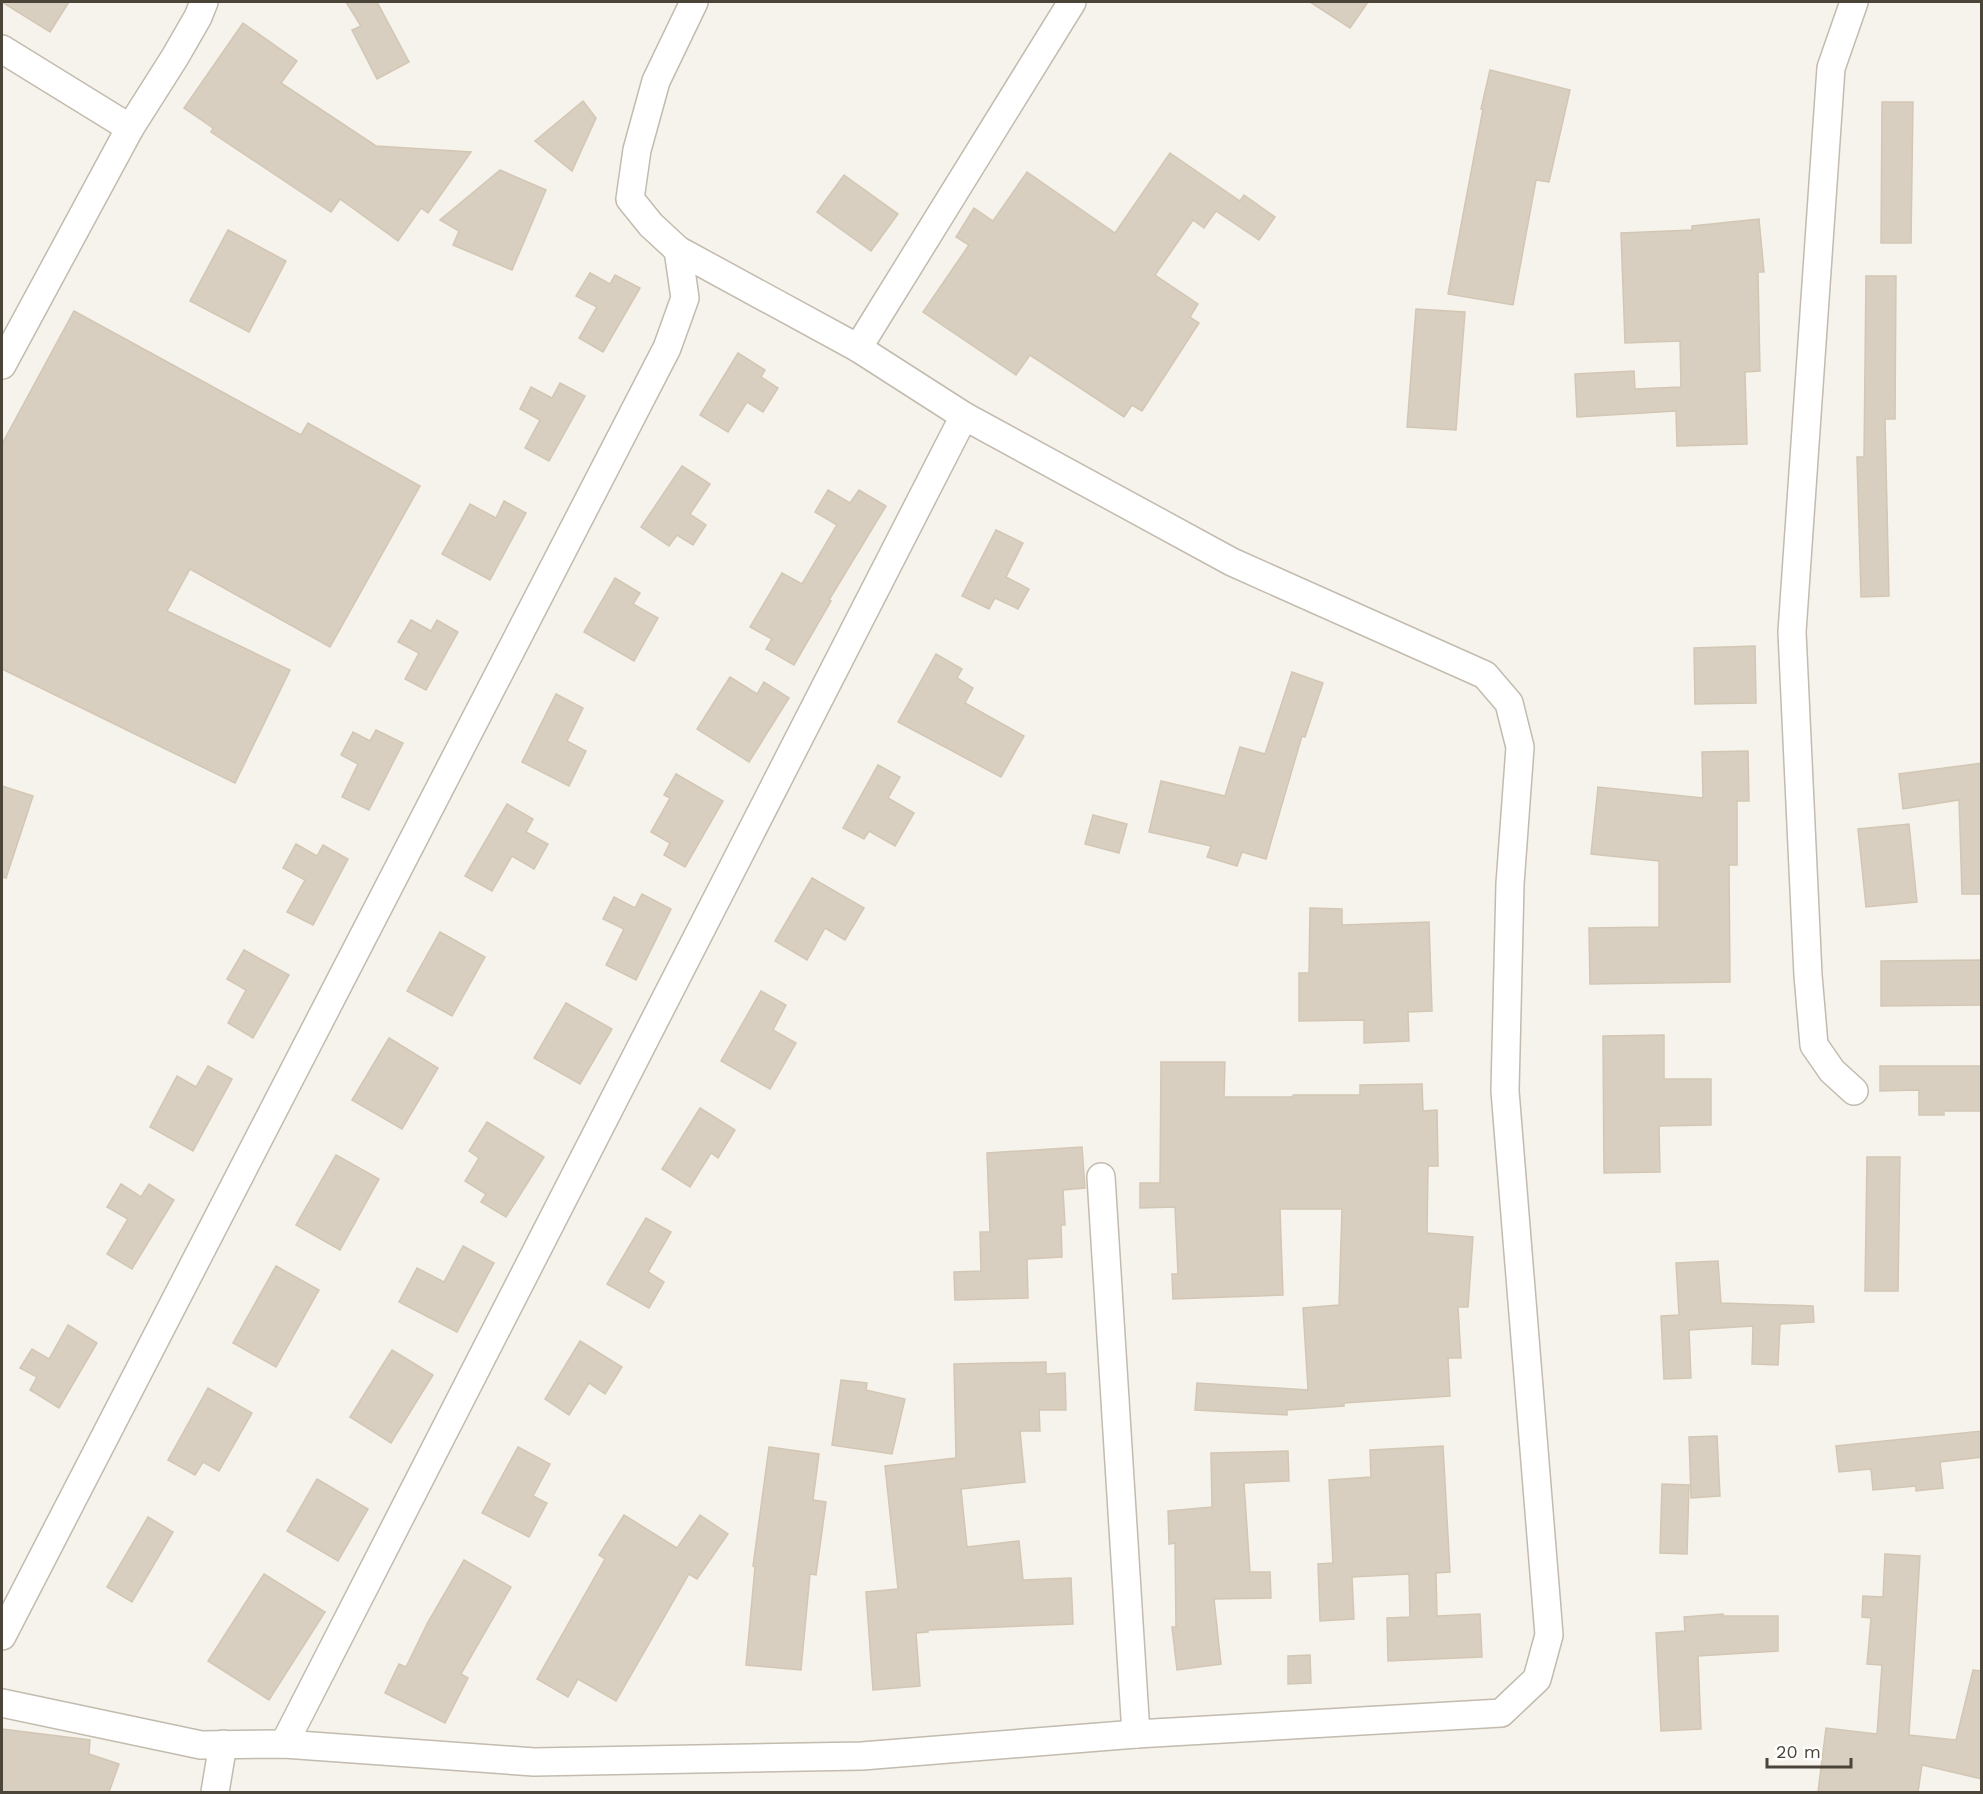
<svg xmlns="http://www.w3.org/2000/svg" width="1983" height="1794" viewBox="0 0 1983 1794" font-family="'Work Sans',sans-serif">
	<rect width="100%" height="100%" fill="#f6f3ec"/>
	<!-- building -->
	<g fill="#d8cfc1" stroke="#d3c7b4" stroke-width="1.5">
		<path d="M 2,2 L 69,2 L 50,32 Z"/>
		<path d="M 346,2 L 377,2 L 409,62 L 377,79 L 352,30 L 361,26 Z"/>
		<path d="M 1310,2 L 1368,2 L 1350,28 Z"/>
		<path d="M 243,23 L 297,61 L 281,83 L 376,146 L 471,152 L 428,213 L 421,208 L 398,241 L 340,199 L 331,212 L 211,132 L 213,128 L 184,108 Z"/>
		<path d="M 1490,70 L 1570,90 L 1549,182 L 1536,180 L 1513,305 L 1448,294 L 1483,109 L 1481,109 Z"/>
		<path d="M 583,101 L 596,118 L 572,171 L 535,141 Z"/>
		<path d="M 1882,102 L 1913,102 L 1911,243 L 1881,243 Z"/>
		<path d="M 1170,153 L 1240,201 L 1244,195 L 1275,217 L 1259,240 L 1216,211 L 1204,228 L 1193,220 L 1155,275 L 1198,304 L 1190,317 L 1199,323 L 1142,411 L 1132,405 L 1124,417 L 1030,355 L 1016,375 L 923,312 L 969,245 L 956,237 L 974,208 L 993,221 L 1027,172 L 1115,233 Z"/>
		<path d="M 500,170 L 546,190 L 512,270 L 453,245 L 459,231 L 440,220 Z"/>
		<path d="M 844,175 L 898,214 L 871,251 L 817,212 Z"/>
		<path d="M 1759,219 L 1764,272 L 1758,272 L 1760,371 L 1745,372 L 1747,444 L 1677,446 L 1676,411 L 1577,417 L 1575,374 L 1634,371 L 1635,389 L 1681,387 L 1680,341 L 1625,343 L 1621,233 L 1692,230 L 1692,226 Z"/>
		<path d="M 228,230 L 286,261 L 249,332 L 190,301 Z"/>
		<path d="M 590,273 L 610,284 L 615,275 L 640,288 L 603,352 L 579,338 L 597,307 L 576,296 Z"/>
		<path d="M 1866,276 L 1896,276 L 1895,419 L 1885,419 L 1889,596 L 1861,597 L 1857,457 L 1864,457 Z"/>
		<path d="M 1416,309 L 1465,312 L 1456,430 L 1407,427 Z"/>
		<path d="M 74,311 L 301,435 L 308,423 L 420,486 L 330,647 L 190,569 L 167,611 L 290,670 L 235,783 L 2,669 L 2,444 Z"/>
		<path d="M 738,353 L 765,370 L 761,377 L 778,388 L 763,412 L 747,402 L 728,432 L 700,415 Z"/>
		<path d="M 560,383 L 585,396 L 549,461 L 525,448 L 540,420 L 520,409 L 531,387 L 552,398 Z"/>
		<path d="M 682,466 L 710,484 L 690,514 L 706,525 L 693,545 L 677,535 L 669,546 L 641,527 Z"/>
		<path d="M 828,490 L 850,503 L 859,490 L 886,506 L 829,600 L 831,601 L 794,665 L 766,649 L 772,639 L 750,627 L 782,573 L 802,584 L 837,525 L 815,512 Z"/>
		<path d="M 504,501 L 526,513 L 490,580 L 442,554 L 470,504 L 496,518 Z"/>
		<path d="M 996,530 L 1023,543 L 1006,577 L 1029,589 L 1018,609 L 995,598 L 989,609 L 962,596 Z"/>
		<path d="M 615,578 L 640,593 L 633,604 L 658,618 L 634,661 L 584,632 Z"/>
		<path d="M 411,620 L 431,631 L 437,620 L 458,632 L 426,690 L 405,679 L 419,653 L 398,642 Z"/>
		<path d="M 1755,646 L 1756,703 L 1695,704 L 1694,648 Z"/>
		<path d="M 936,654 L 962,669 L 957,678 L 973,688 L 965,703 L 1024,736 L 1001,777 L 898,722 Z"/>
		<path d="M 1292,672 L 1323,683 L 1305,737 L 1302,736 L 1266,859 L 1242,852 L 1237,866 L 1207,857 L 1211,846 L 1149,832 L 1161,781 L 1225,796 L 1240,747 L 1265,754 Z"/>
		<path d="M 730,677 L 757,694 L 764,682 L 789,698 L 749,762 L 697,729 Z"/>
		<path d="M 556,694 L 583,708 L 567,741 L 586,751 L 569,786 L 522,762 Z"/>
		<path d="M 376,730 L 403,743 L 369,810 L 342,797 L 358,764 L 341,755 L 353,732 L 370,741 Z"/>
		<path d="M 1748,751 L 1749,801 L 1737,801 L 1737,865 L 1729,865 L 1730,982 L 1590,984 L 1589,928 L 1659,927 L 1659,861 L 1591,854 L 1598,787 L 1703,798 L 1702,752 Z"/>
		<path d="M 1982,763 L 1982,894 L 1962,894 L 1959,800 L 1903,809 L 1899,774 Z"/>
		<path d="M 878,765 L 900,777 L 888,798 L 914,813 L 895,846 L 869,831 L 864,839 L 843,828 Z"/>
		<path d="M 676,774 L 723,801 L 685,867 L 664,855 L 670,843 L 651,832 L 670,798 L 664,795 Z"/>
		<path d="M 2,786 L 33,796 L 6,878 L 2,877 Z"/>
		<path d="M 507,804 L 533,819 L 526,832 L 548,844 L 534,869 L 512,856 L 492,891 L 465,876 Z"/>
		<path d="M 1093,815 L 1127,824 L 1119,853 L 1085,844 Z"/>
		<path d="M 1909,824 L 1917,902 L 1866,907 L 1858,829 Z"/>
		<path d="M 296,844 L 317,856 L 323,845 L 348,859 L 313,925 L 287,912 L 305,880 L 283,868 Z"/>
		<path d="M 812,878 L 864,908 L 845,940 L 825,928 L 807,960 L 775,941 Z"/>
		<path d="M 642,894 L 671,909 L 636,980 L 606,965 L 624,929 L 603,919 L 614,897 L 635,908 Z"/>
		<path d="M 1310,908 L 1342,909 L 1342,925 L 1429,922 L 1432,1011 L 1408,1012 L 1409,1041 L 1364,1043 L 1364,1020 L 1299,1021 L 1299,973 L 1309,973 Z"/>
		<path d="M 440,932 L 485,957 L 452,1016 L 407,991 Z"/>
		<path d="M 244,950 L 289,975 L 253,1038 L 228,1023 L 246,990 L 227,979 Z"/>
		<path d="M 1982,960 L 1982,1005 L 1881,1006 L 1881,961 Z"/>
		<path d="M 761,991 L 786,1005 L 773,1030 L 796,1043 L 770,1089 L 721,1061 Z"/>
		<path d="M 566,1003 L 612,1029 L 580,1084 L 534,1058 Z"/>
		<path d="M 1664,1035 L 1664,1079 L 1711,1079 L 1711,1125 L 1659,1126 L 1660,1172 L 1604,1173 L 1603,1036 Z"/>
		<path d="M 389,1038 L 438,1068 L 402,1129 L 352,1100 Z"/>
		<path d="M 1161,1062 L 1225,1062 L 1224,1097 L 1293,1097 L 1293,1095 L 1360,1095 L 1360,1085 L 1422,1084 L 1423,1111 L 1437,1110 L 1438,1166 L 1428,1166 L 1427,1233 L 1473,1237 L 1468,1307 L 1458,1307 L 1461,1358 L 1448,1358 L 1450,1396 L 1344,1403 L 1344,1406 L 1287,1410 L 1287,1415 L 1195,1410 L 1197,1383 L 1308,1390 L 1303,1308 L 1339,1305 L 1342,1209 L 1280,1209 L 1283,1295 L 1173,1299 L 1172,1274 L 1178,1274 L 1175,1207 L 1140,1208 L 1140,1183 L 1160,1183 Z"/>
		<path d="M 208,1066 L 232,1079 L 193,1151 L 150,1127 L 177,1076 L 196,1087 Z"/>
		<path d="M 1880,1066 L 1982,1066 L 1982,1111 L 1944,1111 L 1944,1115 L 1919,1115 L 1919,1090 L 1880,1091 Z"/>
		<path d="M 700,1108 L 735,1130 L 718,1158 L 711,1153 L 690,1187 L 662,1169 Z"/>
		<path d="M 487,1122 L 544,1157 L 506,1217 L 481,1202 L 486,1194 L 465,1181 L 479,1158 L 469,1151 Z"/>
		<path d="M 1082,1147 L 1085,1188 L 1063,1190 L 1065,1225 L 1061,1225 L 1062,1257 L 1027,1259 L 1028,1298 L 955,1300 L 954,1272 L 981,1271 L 980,1232 L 990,1232 L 987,1153 Z"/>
		<path d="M 336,1155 L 379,1179 L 340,1250 L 296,1225 Z"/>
		<path d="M 1867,1157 L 1900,1157 L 1898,1291 L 1865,1291 Z"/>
		<path d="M 121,1184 L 141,1197 L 149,1184 L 174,1200 L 132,1269 L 107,1254 L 128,1219 L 107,1207 Z"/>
		<path d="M 646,1218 L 671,1232 L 648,1272 L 664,1282 L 649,1308 L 607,1284 Z"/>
		<path d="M 463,1246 L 494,1263 L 457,1332 L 399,1302 L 417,1268 L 444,1282 Z"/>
		<path d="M 1718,1261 L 1721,1303 L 1813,1306 L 1814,1322 L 1780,1324 L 1778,1365 L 1752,1364 L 1753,1326 L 1689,1330 L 1691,1378 L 1664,1379 L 1661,1316 L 1679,1315 L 1676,1263 Z"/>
		<path d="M 276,1266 L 319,1290 L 276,1367 L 233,1343 Z"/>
		<path d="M 68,1325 L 97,1343 L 59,1408 L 30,1390 L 37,1377 L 20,1368 L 32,1349 L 49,1359 Z"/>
		<path d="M 580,1341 L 622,1367 L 605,1394 L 589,1383 L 569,1415 L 545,1399 Z"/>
		<path d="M 392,1350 L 433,1375 L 391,1443 L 350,1417 Z"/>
		<path d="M 1046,1362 L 1046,1374 L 1065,1373 L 1066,1410 L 1039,1410 L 1040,1431 L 1020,1431 L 1025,1482 L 961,1489 L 967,1547 L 1019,1541 L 1023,1580 L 1071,1578 L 1073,1624 L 928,1630 L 928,1632 L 916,1633 L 920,1686 L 873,1690 L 866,1592 L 898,1589 L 885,1466 L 956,1458 L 954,1364 Z"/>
		<path d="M 841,1380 L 867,1383 L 866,1390 L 905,1399 L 892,1454 L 832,1445 Z"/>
		<path d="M 208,1388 L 252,1413 L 219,1471 L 203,1462 L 195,1475 L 168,1460 Z"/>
		<path d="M 1982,1431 L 1982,1457 L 1940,1462 L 1943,1488 L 1916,1491 L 1916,1486 L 1873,1490 L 1871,1469 L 1839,1472 L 1836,1446 Z"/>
		<path d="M 1717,1436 L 1720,1496 L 1691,1498 L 1689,1437 Z"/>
		<path d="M 1443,1446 L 1450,1572 L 1436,1573 L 1437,1616 L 1480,1614 L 1482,1657 L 1388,1661 L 1387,1618 L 1410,1617 L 1409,1574 L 1352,1577 L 1354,1619 L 1320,1621 L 1318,1564 L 1333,1563 L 1329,1480 L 1371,1477 L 1370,1450 Z"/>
		<path d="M 518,1447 L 550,1464 L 533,1496 L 547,1503 L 529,1537 L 482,1513 Z"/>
		<path d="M 769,1447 L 819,1454 L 813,1500 L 826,1502 L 816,1575 L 810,1574 L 801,1670 L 746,1665 L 755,1567 L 753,1566 Z"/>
		<path d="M 1288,1451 L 1289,1481 L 1244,1483 L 1250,1572 L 1270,1572 L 1271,1598 L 1214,1599 L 1221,1664 L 1177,1670 L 1172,1627 L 1176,1627 L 1175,1543 L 1169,1544 L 1168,1511 L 1212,1507 L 1211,1453 Z"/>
		<path d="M 317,1479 L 368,1509 L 338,1561 L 287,1531 Z"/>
		<path d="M 1662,1484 L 1689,1485 L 1687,1554 L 1660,1553 Z"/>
		<path d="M 624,1515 L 677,1548 L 700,1515 L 728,1534 L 697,1579 L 689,1574 L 616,1701 L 578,1679 L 568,1697 L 537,1679 L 605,1559 L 599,1555 Z"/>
		<path d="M 148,1517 L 173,1532 L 132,1602 L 107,1587 Z"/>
		<path d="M 1885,1554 L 1920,1556 L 1909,1735 L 1956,1740 L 1973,1670 L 1982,1671 L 1982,1779 L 1922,1765 L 1918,1792 L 1818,1792 L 1826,1728 L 1877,1734 L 1882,1665 L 1867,1664 L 1871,1618 L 1862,1617 L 1863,1596 L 1883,1597 Z"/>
		<path d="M 464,1560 L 511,1587 L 461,1674 L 468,1678 L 445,1723 L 385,1693 L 399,1664 L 406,1667 L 428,1622 Z"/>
		<path d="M 264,1574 L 325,1612 L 269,1700 L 208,1661 Z"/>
		<path d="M 1723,1614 L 1723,1616 L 1778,1616 L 1778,1651 L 1698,1656 L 1701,1729 L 1661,1731 L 1656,1633 L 1685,1631 L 1684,1617 Z"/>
		<path d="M 1310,1655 L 1311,1683 L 1288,1684 L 1288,1656 Z"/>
		<path d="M 2,1729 L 90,1740 L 89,1754 L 119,1764 L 109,1792 L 2,1792 Z"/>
	</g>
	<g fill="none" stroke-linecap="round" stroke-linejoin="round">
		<!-- street casing -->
		<g stroke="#c2bbae" stroke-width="30">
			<g id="street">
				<path d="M 2,49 L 130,128"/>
				<path d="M 858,348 L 1072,2"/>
				<path d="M 2,365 L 130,128 L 175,57 L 198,17 L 204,2"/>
				<path d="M 1854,1091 L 1832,1071 L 1814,1045 L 1808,975 L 1792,632 L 1831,68 L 1854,2"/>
				<path d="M 1101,1177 L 1136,1734"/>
				<path d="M 2,1636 L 667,348 L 685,298 L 678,250"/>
				<path d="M 2,1703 L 201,1745 L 284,1744 L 534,1762 L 862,1756 L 1136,1734 L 1501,1713 L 1537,1679 L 1549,1635 L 1505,1091 L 1510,884 L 1520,747 L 1509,703 L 1485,675 L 1232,562 L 964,416 L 858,348 L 678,250 L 651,225 L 630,199 L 637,150 L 656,81 L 694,2"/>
				<path d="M 284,1744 L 964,416"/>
				<path d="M 215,1792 L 223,1744"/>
			</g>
		</g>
		<!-- street -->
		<use href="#street" stroke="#fff" stroke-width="27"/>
	</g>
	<!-- border -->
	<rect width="1983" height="1794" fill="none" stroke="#4b4439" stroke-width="6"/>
	<!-- scale -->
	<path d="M1767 1758v9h84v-9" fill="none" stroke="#4b4439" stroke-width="3"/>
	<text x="1776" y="1758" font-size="18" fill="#4b4439" stroke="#ffffff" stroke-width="4.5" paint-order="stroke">20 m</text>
</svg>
